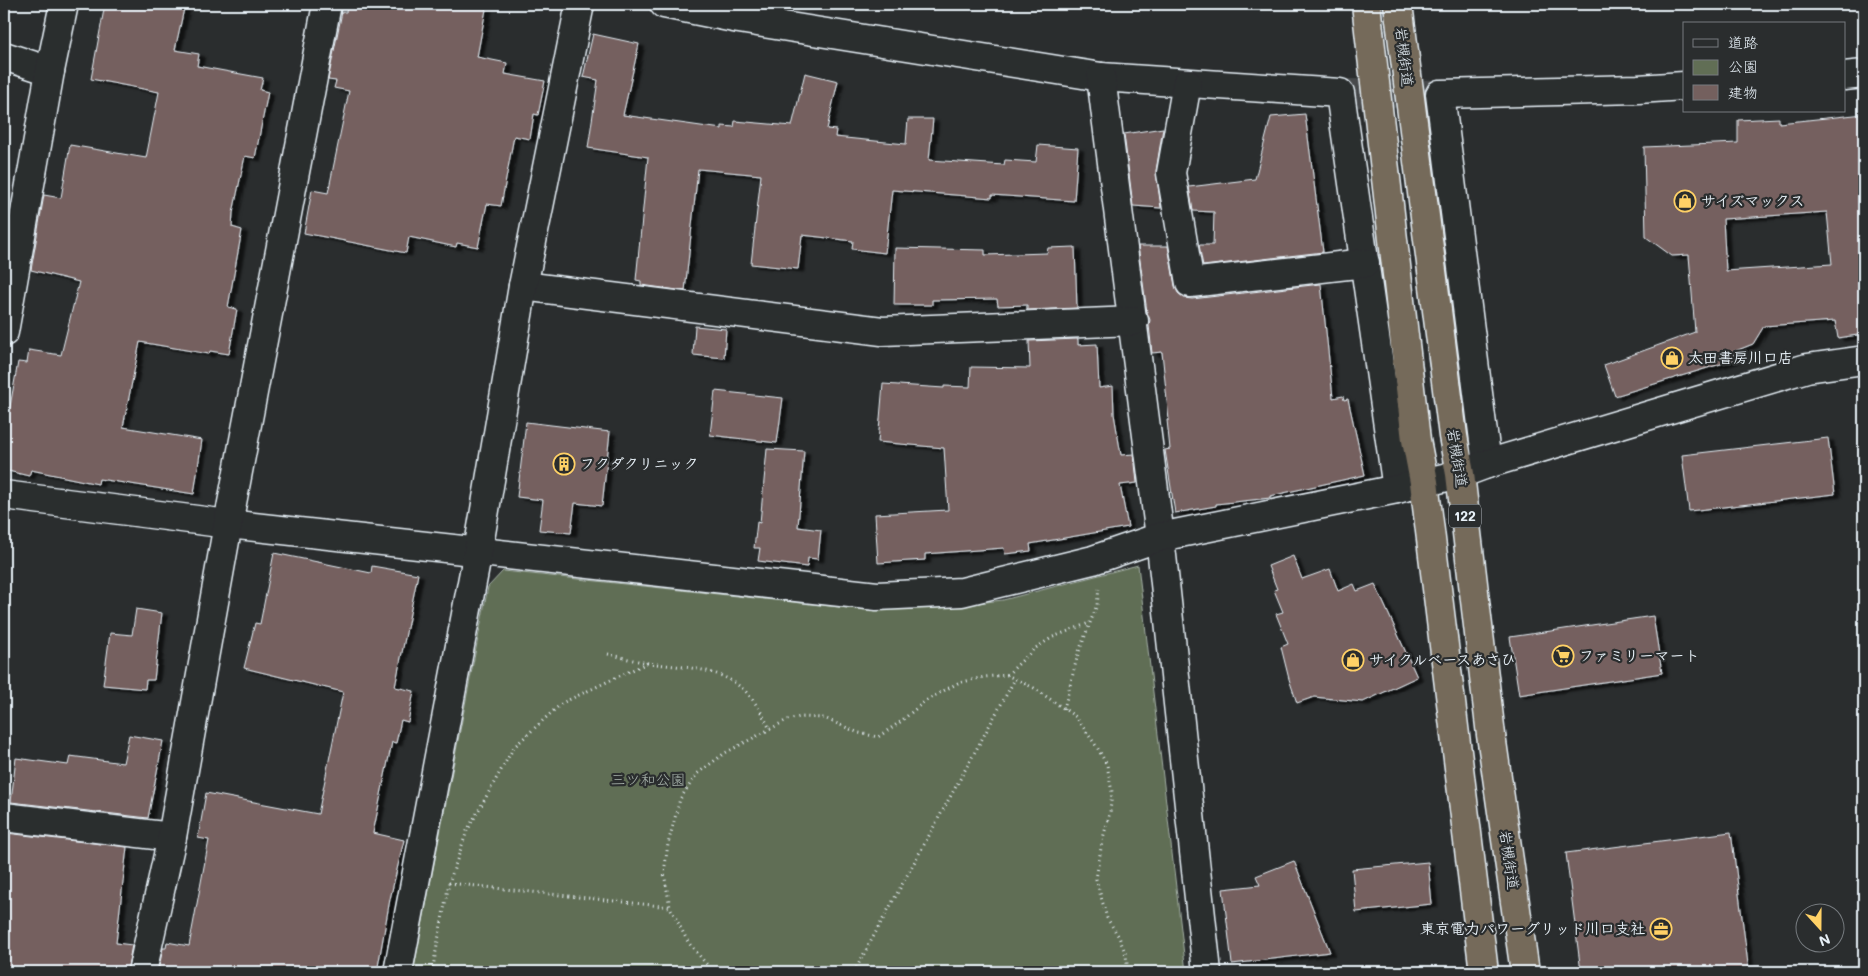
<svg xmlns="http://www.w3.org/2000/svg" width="1868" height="976" viewBox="0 0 1868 976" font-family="Mali,'Klee One',sans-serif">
	<defs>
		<filter id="shadow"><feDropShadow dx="5.5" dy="3" stdDeviation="1" flood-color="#0009"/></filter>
	</defs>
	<rect width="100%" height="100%" fill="#2a2d2e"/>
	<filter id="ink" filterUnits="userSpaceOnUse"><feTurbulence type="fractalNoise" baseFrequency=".02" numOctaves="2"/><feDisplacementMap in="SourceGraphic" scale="10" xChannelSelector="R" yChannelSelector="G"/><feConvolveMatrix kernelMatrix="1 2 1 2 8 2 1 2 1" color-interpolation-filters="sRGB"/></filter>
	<g filter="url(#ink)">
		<!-- green -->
		<path fill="#616e55" stroke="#a4b0a6" d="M 1138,565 L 1186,972 L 413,972 L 488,587 L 503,571 L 867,610 L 936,608 L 1003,600 Z"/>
		<!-- building -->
		<g fill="#74605e" stroke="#e8f1f8" fill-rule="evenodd" filter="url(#shadow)">
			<path d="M 105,4 L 185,4 L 175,50 L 199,54 L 197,66 L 263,78 L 260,90 L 268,92 L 255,158 L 245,156 L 233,213 L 232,227 L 242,230 L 228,307 L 237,309 L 229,354 L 210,351 L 209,354 L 140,342 L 123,427 L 202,440 L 194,494 L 99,479 L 98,484 L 31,470 L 29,476 L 4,470 L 4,411 L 9,412 L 18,362 L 27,363 L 29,350 L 61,355 L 79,282 L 31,270 L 44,195 L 61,198 L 70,145 L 146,158 L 148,148 L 159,92 L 91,79 Z"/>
			<path d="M 348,4 L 487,4 L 477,57 L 507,63 L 505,74 L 545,81 L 538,115 L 534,114 L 530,139 L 514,136 L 501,206 L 487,204 L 478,247 L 457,243 L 456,247 L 409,237 L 406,253 L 304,233 L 312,190 L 328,193 L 349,91 L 334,88 L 336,81 L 328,80 L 342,12 L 346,12 Z"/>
			<path d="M 593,34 L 639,44 L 623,115 L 722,129 L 722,126 L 734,127 L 735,121 L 792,126 L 805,73 L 838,81 L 827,129 L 836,130 L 835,137 L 906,144 L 908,119 L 933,119 L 929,160 L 1004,165 L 1005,160 L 1036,162 L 1038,145 L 1078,148 L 1074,201 L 992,195 L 992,198 L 892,190 L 885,253 L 852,249 L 853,241 L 802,235 L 798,269 L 751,264 L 761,175 L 698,169 L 685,291 L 641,285 L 641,281 L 636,280 L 648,157 L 588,148 L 598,80 L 583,77 Z"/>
			<path d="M 1305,114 L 1323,252 L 1203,266 L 1199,245 L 1213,245 L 1214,212 L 1193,211 L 1189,187 L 1255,179 L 1271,117 Z"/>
			<path d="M 1864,114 L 1864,334 L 1838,338 L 1835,321 L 1764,326 L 1753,344 L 1733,352 L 1734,360 L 1615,396 L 1604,365 L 1695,332 L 1689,255 L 1672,256 L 1646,237 L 1644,147 L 1738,143 L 1738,120 L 1779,118 L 1779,123 ZM 1827,212 L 1832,264 L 1726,271 L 1723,219 Z"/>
			<path d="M 1163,128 L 1156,171 L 1161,208 L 1133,206 L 1124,134 Z"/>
			<path d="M 1138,246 L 1168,246 L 1175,286 L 1178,293 L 1184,298 L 1192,299 L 1321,284 L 1333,398 L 1343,396 L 1344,400 L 1348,399 L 1365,475 L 1270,496 L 1270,498 L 1216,504 L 1216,506 L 1175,513 L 1165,450 L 1170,449 L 1167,420 L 1169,420 L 1162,352 L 1152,353 L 1149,325 L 1150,320 L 1147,312 Z"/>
			<path d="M 1075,247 L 1077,308 L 1027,310 L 1027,305 L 998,306 L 997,299 L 932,300 L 932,305 L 894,305 L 895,248 L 985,250 L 985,255 L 1047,253 L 1048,248 Z"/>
			<path d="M 695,326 L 726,329 L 724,358 L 693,355 Z"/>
			<path d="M 1078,339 L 1078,345 L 1097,344 L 1099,388 L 1113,386 L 1114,414 L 1121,455 L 1134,454 L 1137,483 L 1120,485 L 1128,527 L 1030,544 L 1031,551 L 1005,554 L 1004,548 L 925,554 L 925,560 L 878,563 L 875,514 L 948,510 L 944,448 L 878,442 L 883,384 L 944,388 L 944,386 L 970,387 L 971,367 L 1030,368 L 1029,341 Z"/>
			<path d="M 715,391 L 783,398 L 777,443 L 710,435 Z"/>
			<path d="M 526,422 L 610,432 L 602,506 L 575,503 L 571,533 L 539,530 L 543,500 L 517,497 Z"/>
			<path d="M 1828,438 L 1835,494 L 1689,511 L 1682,455 Z"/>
			<path d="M 767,449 L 804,451 L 798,527 L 821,530 L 818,559 L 808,558 L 807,567 L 758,561 L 760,548 L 754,548 L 757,522 L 760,523 Z"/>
			<path d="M 274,553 L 371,573 L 372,566 L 418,574 L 395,687 L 414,691 L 408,722 L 401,720 L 396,743 L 392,742 L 373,833 L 404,840 L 390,899 L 377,972 L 158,972 L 163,948 L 166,948 L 167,942 L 189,946 L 209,840 L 198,838 L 206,793 L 318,814 L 343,692 L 244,668 L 255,623 L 260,624 Z"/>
			<path d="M 1293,556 L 1302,579 L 1330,569 L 1338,591 L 1354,584 L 1357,591 L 1375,584 L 1417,677 L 1363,702 L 1314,697 L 1297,703 L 1289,679 L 1281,647 L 1288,644 L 1276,614 L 1283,612 L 1274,590 L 1277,589 L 1268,566 Z"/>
			<path d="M 136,609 L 162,613 L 154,680 L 146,680 L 145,689 L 103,685 L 110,633 L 132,635 Z"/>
			<path d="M 1653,616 L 1662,673 L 1519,695 L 1510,637 Z"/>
			<path d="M 129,735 L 163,741 L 148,818 L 11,802 L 16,758 L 68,765 L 70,756 L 123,763 Z"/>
			<path d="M 1731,832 L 1749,972 L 1581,972 L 1566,853 Z"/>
			<path d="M 6,833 L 127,847 L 116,943 L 132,945 L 127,972 L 4,972 L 4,834 Z"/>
			<path d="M 1294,861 L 1330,952 L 1232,964 L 1223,889 L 1260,885 L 1256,876 Z"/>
			<path d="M 1428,862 L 1432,904 L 1356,912 L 1352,869 Z"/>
		</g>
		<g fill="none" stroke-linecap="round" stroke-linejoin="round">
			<!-- minor-tunnel -->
			<path stroke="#464a4c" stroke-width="28" stroke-dasharray="28 14" stroke-linecap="butt" d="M 1340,93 L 1440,94"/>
			<!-- minor casing -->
			<g stroke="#e8f1f8" stroke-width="31">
				<g id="minor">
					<path d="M 664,4 L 739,19 L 1101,77 L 1340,93 L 1397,489"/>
					<path d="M 4,56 L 50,71"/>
					<path d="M 1844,76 L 1864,74"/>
					<path d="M 1101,77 L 1160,537 L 1207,972"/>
					<path d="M 1187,83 L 1171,173 L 1190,283 L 1365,263"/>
					<path d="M 523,286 L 882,331 L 1134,321"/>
					<path d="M 4,332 L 50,71 L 64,4"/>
					<path d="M 1487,464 L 1440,94 L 1638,89 L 1684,86"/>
					<path d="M 4,495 L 228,524 L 877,596 L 962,592 L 1093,560 L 1160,537 L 1397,489 L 1460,474 L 1487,464 L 1807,368 L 1864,360"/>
					<path d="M 4,817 L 172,837"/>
					<path d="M 142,972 L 172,837 L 228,524 L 327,4"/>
					<path d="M 398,972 L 478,551 L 523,286 L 580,4"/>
				</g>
			</g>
			<!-- highway casing -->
			<g stroke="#e8f1f8" stroke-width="31">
				<g id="highway">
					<path d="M 1366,4 L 1416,440 L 1424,482 L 1484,972"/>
					<path d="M 1398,4 L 1453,436 L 1460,474 L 1491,735 L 1525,972"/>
				</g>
			</g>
			<!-- path -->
			<g stroke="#e8f1f8" stroke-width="3" stroke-dasharray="1 4" stroke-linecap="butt">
				<path d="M 608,654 C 621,657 635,661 649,663 C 683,668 717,666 744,690 C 756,701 763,716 770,729"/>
				<path d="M 1007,675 L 1034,649 L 1053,637 L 1089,623"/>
				<path d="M 1064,709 L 1078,654 L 1097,605 L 1099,589"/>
				<path d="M 449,883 L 670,907"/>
				<path d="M 432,972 L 449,883 L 467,831 L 514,747 L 562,703 L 647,663"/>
				<path d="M 713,972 L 688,942 L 670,907 L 664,873 L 668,844 L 680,799 L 697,774 L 725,753 L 787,720 L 800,717 L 824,718 L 859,733 L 878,737 L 900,722 L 925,701 L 958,683 L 984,677 L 1007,675 L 1034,688 L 1076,717 L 1097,747 L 1107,765 L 1112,792 L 1110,812 L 1102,842 L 1096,879 L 1107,918 L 1119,937 L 1126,955 L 1128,972"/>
				<path d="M 854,972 L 1015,679"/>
			</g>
			<!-- minor -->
			<use href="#minor" stroke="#2a2d2e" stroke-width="28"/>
			<!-- highway -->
			<use href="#highway" stroke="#746a5a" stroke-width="28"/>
		</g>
	</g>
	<!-- icons -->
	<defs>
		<g id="shop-ring" transform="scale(1.125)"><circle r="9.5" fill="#2a2d2e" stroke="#ffd166" stroke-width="1.5"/><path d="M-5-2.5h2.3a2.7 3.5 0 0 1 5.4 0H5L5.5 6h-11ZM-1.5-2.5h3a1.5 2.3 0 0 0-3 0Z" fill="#ffd166"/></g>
		<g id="building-ring" transform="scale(1.125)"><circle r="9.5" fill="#2a2d2e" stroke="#ffd166" stroke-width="1.5"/><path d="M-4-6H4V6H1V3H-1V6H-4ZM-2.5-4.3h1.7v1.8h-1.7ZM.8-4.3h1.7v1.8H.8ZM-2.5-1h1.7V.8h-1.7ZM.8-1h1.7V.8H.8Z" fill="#ffd166"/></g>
		<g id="supermarket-ring" transform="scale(1.125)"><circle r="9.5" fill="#2a2d2e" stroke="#ffd166" stroke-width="1.5"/><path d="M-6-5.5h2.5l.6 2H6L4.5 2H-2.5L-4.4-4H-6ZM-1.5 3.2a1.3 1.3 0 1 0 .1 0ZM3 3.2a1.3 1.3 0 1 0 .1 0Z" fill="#ffd166"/></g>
		<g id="office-ring" transform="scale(1.125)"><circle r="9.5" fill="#2a2d2e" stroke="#ffd166" stroke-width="1.5"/><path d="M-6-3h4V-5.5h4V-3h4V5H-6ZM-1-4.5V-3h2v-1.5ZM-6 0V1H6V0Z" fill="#ffd166"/></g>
	</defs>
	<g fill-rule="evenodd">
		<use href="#shop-ring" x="1685" y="201"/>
		<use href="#shop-ring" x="1672" y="358"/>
		<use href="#building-ring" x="564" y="464"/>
		<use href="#supermarket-ring" x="1563" y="656"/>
		<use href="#shop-ring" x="1353" y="660"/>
		<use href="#office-ring" x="1661" y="929"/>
	</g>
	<g text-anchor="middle" stroke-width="4.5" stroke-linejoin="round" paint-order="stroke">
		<!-- shield labels -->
		<rect fill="#2a2d2e" stroke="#afb6bb" stroke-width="1" x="1449" y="504.5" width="32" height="23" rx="4"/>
		<g font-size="14" font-weight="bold" fill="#e8f1f8">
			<text x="1465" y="521">122</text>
		</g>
		<!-- street labels -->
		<g font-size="15" fill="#e8f1f8" stroke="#2a2d2e">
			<text transform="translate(1404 57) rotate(83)" y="5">岩槻街道</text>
			<text transform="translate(1457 458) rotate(81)" y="5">岩槻街道</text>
			<text transform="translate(1509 860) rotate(82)" y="5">岩槻街道</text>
		</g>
		<!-- poi labels -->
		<g font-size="15" font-weight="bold" fill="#e8f1f8" stroke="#2a2d2e" text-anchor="start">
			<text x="1701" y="206">サイズマックス</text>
			<text x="1688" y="363">太田書房川口店</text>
			<text x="580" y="469">フクダクリニック</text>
			<text x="1579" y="661">ファミリーマート</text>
			<text x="1369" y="665">サイクルベースあさひ</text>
			<text x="1645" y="934" text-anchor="end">東京電力パワーグリッド川口支社</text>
		</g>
		<!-- park labels -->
		<g font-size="15" fill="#abb6af" stroke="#2a2d2e">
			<text x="648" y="785">三ツ和公園</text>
		</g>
	</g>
	<!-- margin -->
	<rect width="1868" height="976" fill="none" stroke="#2a2d2e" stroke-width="20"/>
	<rect x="10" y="10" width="1848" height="956" fill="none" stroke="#e8f1f8" stroke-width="2" filter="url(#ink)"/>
	<!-- legend -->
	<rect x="1683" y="22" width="162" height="90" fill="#2a2d2e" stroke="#767b7f"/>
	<rect x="1693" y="39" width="25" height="8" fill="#2a2d2e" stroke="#767b7f"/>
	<text x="1728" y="48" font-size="15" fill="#e8f1f8">道路</text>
	<rect x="1693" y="60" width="25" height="15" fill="#616e55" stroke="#767b7f"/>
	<text x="1728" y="72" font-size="15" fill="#e8f1f8">公園</text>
	<rect x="1693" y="85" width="25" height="15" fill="#74605e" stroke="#767b7f"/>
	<text x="1728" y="98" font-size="15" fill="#e8f1f8">建物</text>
	<!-- north arrow -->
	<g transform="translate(1820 928) rotate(159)"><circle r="24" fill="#2a2d2e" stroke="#767b7f"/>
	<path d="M0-4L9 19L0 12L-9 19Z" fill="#ffd166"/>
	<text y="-8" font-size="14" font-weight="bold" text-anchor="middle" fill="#e8f1f8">N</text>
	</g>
</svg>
